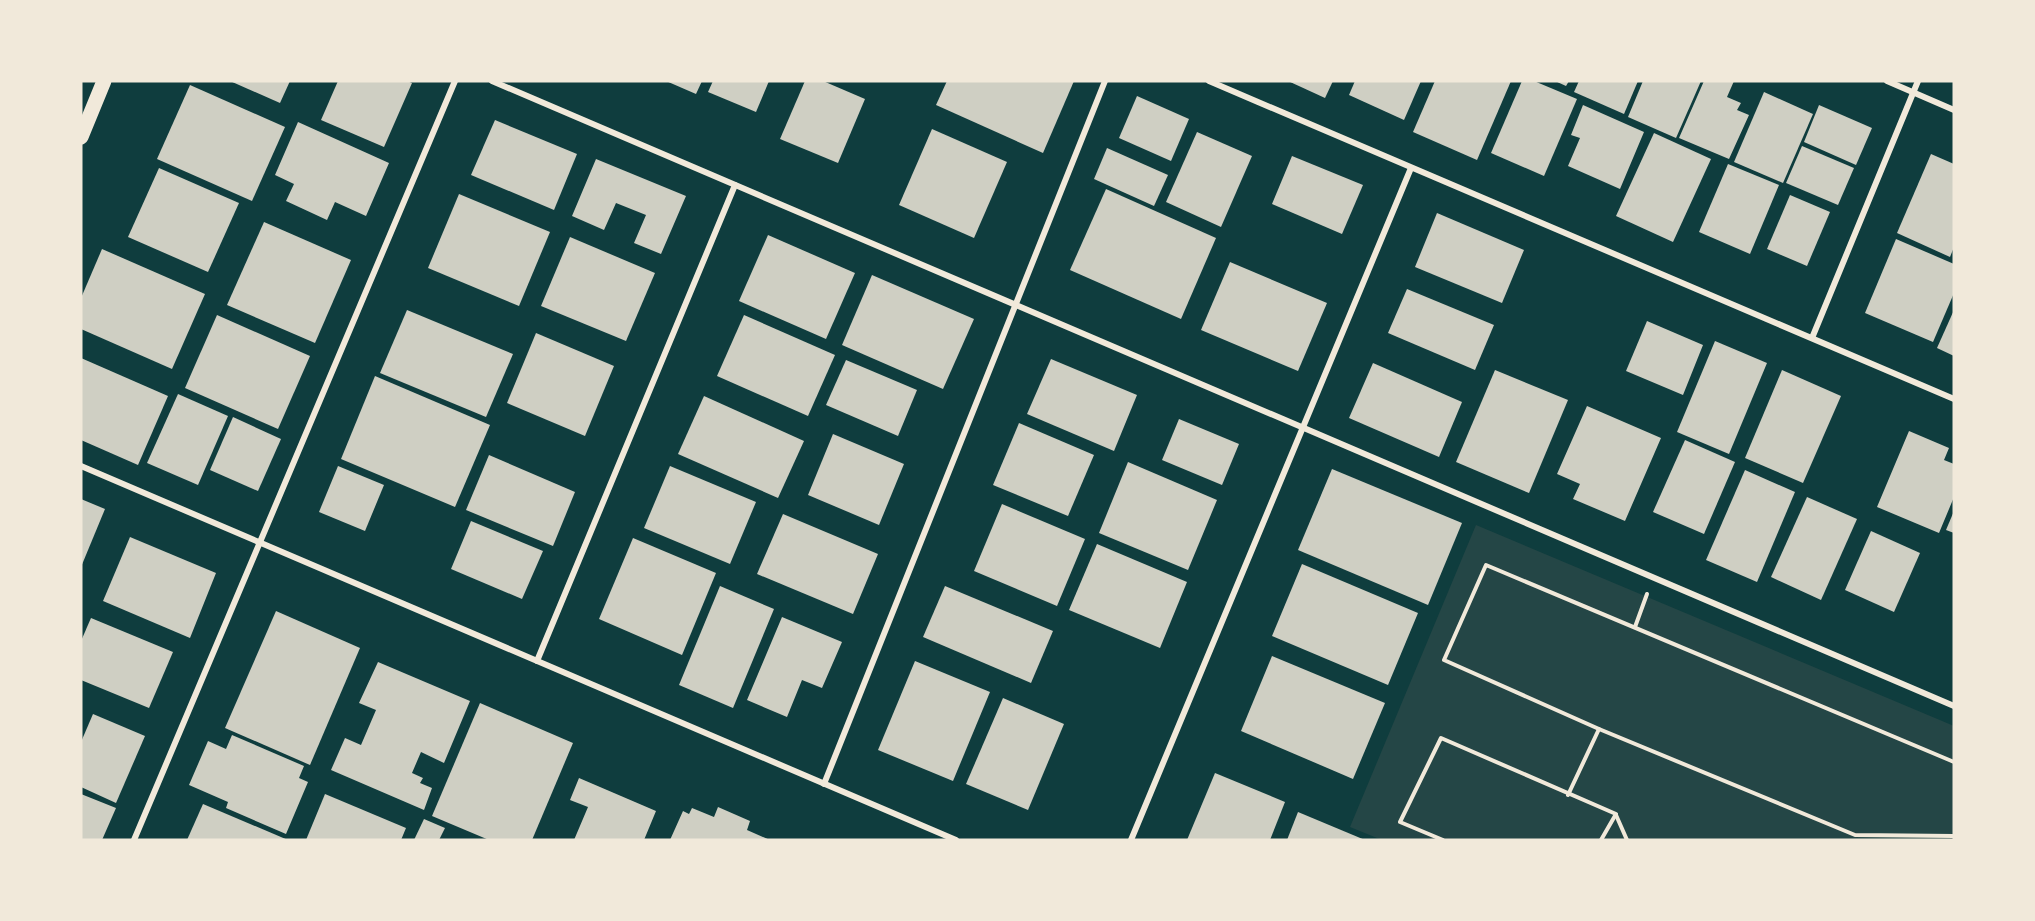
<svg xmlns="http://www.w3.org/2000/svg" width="2035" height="921" viewBox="0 0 2035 921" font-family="'PT Sans Narrow',sans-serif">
	<rect width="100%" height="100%" fill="#0f3d3e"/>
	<!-- green -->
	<path fill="#244646" d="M 1476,525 L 1954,726 L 1954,840 L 1382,840 L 1350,827 Z"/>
	<!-- building -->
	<g fill="#cfcfc3">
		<path d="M 230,81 L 290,81 L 280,103 Z"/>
		<path d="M 338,81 L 407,81 L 412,83 L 384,147 L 321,120 Z"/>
		<path d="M 666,81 L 702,81 L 696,94 Z"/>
		<path d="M 713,81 L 769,81 L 756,112 L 708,92 Z"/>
		<path d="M 805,81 L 823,81 L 865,99 L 838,163 L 780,139 Z"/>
		<path d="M 947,81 L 1074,81 L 1043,153 L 936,105 Z"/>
		<path d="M 1288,81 L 1333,81 L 1325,98 Z"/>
		<path d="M 1355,81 L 1421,81 L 1404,120 L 1349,95 Z"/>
		<path d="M 1435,81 L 1511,81 L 1477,160 L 1413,132 Z"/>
		<path d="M 1522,81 L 1534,81 L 1577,99 L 1544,176 L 1491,153 Z"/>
		<path d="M 1555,81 L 1569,81 L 1566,86 Z"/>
		<path d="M 1579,81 L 1638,81 L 1624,114 L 1574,92 Z"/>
		<path d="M 1643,81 L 1701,81 L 1676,138 L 1628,117 Z"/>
		<path d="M 1704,81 L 1734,81 L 1727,97 L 1741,103 L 1737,110 L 1749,115 L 1729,159 L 1679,138 Z"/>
		<path d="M 190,85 L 285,127 L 252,201 L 157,159 Z"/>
		<path d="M 1764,92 L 1813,114 L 1783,183 L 1734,162 Z"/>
		<path d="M 1137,96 L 1189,119 L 1171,161 L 1119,138 Z"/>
		<path d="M 1583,105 L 1644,132 L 1620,189 L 1568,166 L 1580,138 L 1571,135 Z"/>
		<path d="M 1819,105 L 1872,128 L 1856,165 L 1804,142 Z"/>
		<path d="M 495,120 L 577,154 L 554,210 L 471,175 Z"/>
		<path d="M 298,122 L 389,163 L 366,216 L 335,202 L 327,220 L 286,201 L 294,184 L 275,175 Z"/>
		<path d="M 932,129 L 1007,162 L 974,238 L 899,205 Z"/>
		<path d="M 1197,132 L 1252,156 L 1221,227 L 1166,202 Z"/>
		<path d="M 1654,133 L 1711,159 L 1673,242 L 1616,216 Z"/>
		<path d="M 1802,146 L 1854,168 L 1838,205 L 1786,183 Z"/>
		<path d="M 1107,148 L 1168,175 L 1154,206 L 1094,179 Z"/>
		<path d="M 1931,154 L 1954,164 L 1954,247 L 1950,257 L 1897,233 Z"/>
		<path d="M 1292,156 L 1363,185 L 1342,234 L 1272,204 Z"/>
		<path d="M 596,159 L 686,196 L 661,254 L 634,243 L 646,215 L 616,203 L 604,230 L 572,216 Z"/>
		<path d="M 1728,164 L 1779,185 L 1750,254 L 1699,232 Z"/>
		<path d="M 159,168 L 239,203 L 208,272 L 128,237 Z"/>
		<path d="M 1106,189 L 1216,238 L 1181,319 L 1070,270 Z"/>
		<path d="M 459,194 L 550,232 L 519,306 L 428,268 Z"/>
		<path d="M 1790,195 L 1830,212 L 1807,266 L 1767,249 Z"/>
		<path d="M 1437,213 L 1524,250 L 1502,303 L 1415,267 Z"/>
		<path d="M 264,222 L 351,260 L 315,343 L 227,305 Z"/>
		<path d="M 768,235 L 855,273 L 826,339 L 739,301 Z"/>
		<path d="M 570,237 L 655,273 L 626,341 L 541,306 Z"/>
		<path d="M 1896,239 L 1954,264 L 1954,293 L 1933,342 L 1865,313 Z"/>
		<path d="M 102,249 L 205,294 L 172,369 L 81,329 L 81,298 Z"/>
		<path d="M 1230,262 L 1327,303 L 1298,371 L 1201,330 Z"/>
		<path d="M 872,275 L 974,319 L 943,389 L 842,345 Z"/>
		<path d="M 1407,289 L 1494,325 L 1475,370 L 1388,333 Z"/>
		<path d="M 407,310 L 513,354 L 486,417 L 380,373 Z"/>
		<path d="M 1954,310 L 1954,356 L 1937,348 Z"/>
		<path d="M 217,315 L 310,356 L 278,429 L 185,388 Z"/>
		<path d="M 744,315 L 835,355 L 808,416 L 717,376 Z"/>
		<path d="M 1647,321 L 1703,345 L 1683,395 L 1626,371 Z"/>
		<path d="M 536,333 L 614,366 L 585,436 L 507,403 Z"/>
		<path d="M 1715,341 L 1767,363 L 1729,454 L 1677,432 Z"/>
		<path d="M 81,358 L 168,396 L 138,465 L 81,440 Z"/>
		<path d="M 1051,359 L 1137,395 L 1114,451 L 1027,414 Z"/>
		<path d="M 846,360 L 917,390 L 898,436 L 826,405 Z"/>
		<path d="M 1373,363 L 1462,402 L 1439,457 L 1349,418 Z"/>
		<path d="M 1495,370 L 1568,400 L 1529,493 L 1456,462 Z"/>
		<path d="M 1782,370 L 1841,396 L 1803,483 L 1745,458 Z"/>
		<path d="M 375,376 L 490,425 L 455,507 L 341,459 Z"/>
		<path d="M 178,394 L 228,416 L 198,485 L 147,463 Z"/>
		<path d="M 704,396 L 804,441 L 778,498 L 678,454 Z"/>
		<path d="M 1587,406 L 1661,438 L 1625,521 L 1573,499 L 1580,484 L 1557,474 Z"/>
		<path d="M 233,417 L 281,439 L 258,491 L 210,470 Z"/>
		<path d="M 1179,419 L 1239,444 L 1222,485 L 1162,460 Z"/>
		<path d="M 1019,423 L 1094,455 L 1068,516 L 993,485 Z"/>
		<path d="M 1909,431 L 1949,448 L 1944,460 L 1954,464 L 1954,497 L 1939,533 L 1877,507 Z"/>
		<path d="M 833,434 L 904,464 L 879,525 L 808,495 Z"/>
		<path d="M 1685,440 L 1735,462 L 1704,534 L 1653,512 Z"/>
		<path d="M 489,455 L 575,492 L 553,546 L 466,510 Z"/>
		<path d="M 1128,462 L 1217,500 L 1188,570 L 1099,533 Z"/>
		<path d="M 338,466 L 384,485 L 365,531 L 319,512 Z"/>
		<path d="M 670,466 L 756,502 L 730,564 L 644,528 Z"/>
		<path d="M 1332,469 L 1462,523 L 1428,605 L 1298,550 Z"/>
		<path d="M 1745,470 L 1795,492 L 1757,582 L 1706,560 Z"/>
		<path d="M 1807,497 L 1857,519 L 1821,600 L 1771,577 Z"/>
		<path d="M 81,499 L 105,509 L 81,567 Z"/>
		<path d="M 1002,504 L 1085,539 L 1057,606 L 974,571 Z"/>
		<path d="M 1954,511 L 1954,533 L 1946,530 Z"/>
		<path d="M 783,514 L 878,554 L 853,614 L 757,574 Z"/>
		<path d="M 471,521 L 543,551 L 522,599 L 451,569 Z"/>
		<path d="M 1871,531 L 1920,553 L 1894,612 L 1845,590 Z"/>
		<path d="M 130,537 L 216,573 L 190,638 L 103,601 Z"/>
		<path d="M 633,538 L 716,573 L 682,655 L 599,619 Z"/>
		<path d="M 1097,544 L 1187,582 L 1160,648 L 1069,610 Z"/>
		<path d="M 1302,564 L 1418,613 L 1388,685 L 1272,636 Z"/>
		<path d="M 720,586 L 774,609 L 733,708 L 679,685 Z"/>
		<path d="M 945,586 L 1053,631 L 1031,683 L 923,637 Z"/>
		<path d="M 276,611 L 360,648 L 310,765 L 225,728 Z"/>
		<path d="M 782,617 L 842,642 L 822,688 L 802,680 L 787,717 L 747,700 Z"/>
		<path d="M 91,618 L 173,652 L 149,708 L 81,680 L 81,641 Z"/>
		<path d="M 1272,656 L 1385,703 L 1353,779 L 1241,731 Z"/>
		<path d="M 915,661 L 990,692 L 953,781 L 878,750 Z"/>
		<path d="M 378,662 L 470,701 L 444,763 L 421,752 L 412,773 L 423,778 L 420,783 L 432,788 L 424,810 L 331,770 L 345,738 L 361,745 L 376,710 L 359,703 Z"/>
		<path d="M 1003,698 L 1064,724 L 1028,810 L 966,784 Z"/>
		<path d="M 480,703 L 573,743 L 532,840 L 489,840 L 432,816 Z"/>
		<path d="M 93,714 L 145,736 L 116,803 L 81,787 L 81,742 Z"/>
		<path d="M 232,735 L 304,766 L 299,778 L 308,782 L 286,834 L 226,808 L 228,802 L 189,785 L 208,741 L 226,749 Z"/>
		<path d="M 1215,773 L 1285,802 L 1270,840 L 1187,840 Z"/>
		<path d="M 579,778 L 656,811 L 644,840 L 574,840 L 588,807 L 570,800 Z"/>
		<path d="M 81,794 L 116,808 L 102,840 L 81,840 Z"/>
		<path d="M 325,794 L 406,828 L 401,840 L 306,840 Z"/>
		<path d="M 203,804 L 288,840 L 187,840 Z"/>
		<path d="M 718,807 L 750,821 L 747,830 L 770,840 L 670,840 L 683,811 L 689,814 L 692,808 L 714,817 Z"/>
		<path d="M 1298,812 L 1365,840 L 1287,840 Z"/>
		<path d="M 424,819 L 445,828 L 439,840 L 414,840 Z"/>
	</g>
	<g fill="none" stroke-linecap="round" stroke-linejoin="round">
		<!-- path -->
		<g stroke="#f1e9da" stroke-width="4">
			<path d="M 1635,627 L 1647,594"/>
			<path d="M 1954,762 L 1486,565 L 1444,660 L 1599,729 L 1855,835 L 1954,836"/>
			<path d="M 1568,795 L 1599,729"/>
			<path d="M 1616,815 L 1627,840"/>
			<path d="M 1443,840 L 1400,822 L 1441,738 L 1616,814 L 1601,840"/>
		</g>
		<!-- minor -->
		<g stroke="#f1e9da" stroke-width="6">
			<path d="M 492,81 L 1954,706"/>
			<path d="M 1209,81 L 1954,399"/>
			<path d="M 1887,81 L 1954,110"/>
			<path d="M 1812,338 L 1918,81"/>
			<path d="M 81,466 L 956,840"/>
			<path d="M 537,661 L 735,185"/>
			<path d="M 824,784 L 1105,81"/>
			<path d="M 134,840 L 455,81"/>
			<path d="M 1131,840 L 1411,168"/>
		</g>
		<!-- primary -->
		<path stroke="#f1e9da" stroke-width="15" d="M 81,137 L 104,81"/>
	</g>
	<!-- border -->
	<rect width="2035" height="921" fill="none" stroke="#f1e9da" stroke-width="165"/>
</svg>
